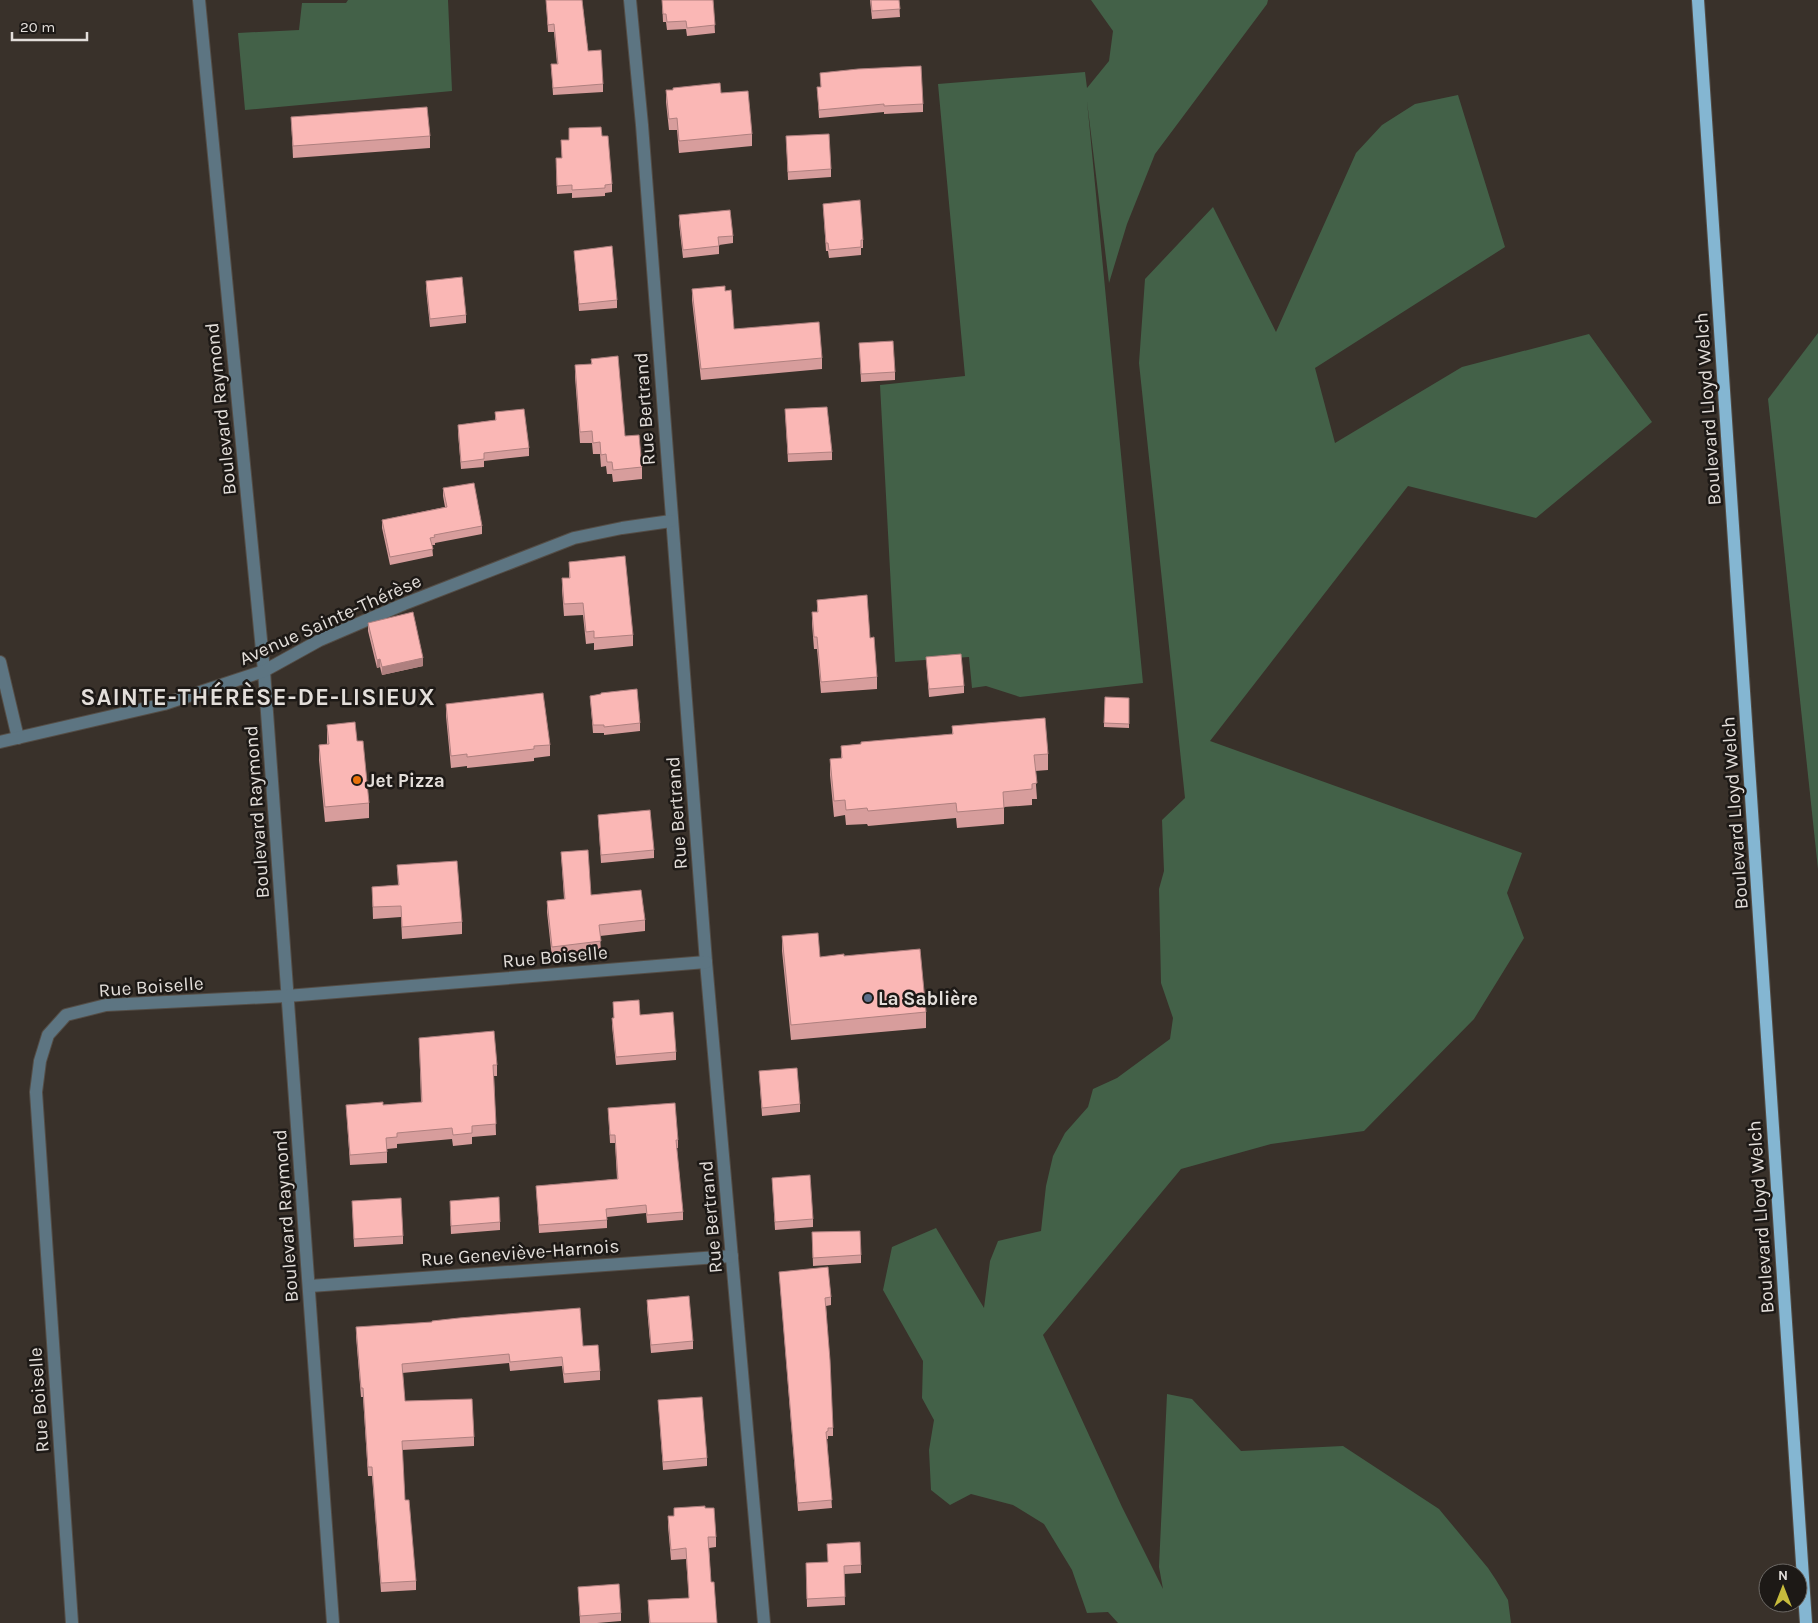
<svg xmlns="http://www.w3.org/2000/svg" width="1818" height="1623" viewBox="0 0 1818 1623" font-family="Karla,sans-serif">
	<rect width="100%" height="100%" fill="#39312a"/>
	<!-- green -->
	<g fill="#436148">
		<path d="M 348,0 L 448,0 L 452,91 L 245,110 L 238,33 L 299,30 L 302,3 L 346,3 Z"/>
		<path d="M 1091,0 L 1268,0 L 1267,4 L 1155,154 L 1127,224 L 1109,283 L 1087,101 L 1143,683 L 1020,697 L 986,686 L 972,688 L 969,657 L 895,662 L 880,385 L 965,376 L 938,84 L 1085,72 L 1087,88 L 1109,61 L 1113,31 Z"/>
		<path d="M 1458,95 L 1505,247 L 1315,368 L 1335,443 L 1462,367 L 1589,334 L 1652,422 L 1536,518 L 1408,486 L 1210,741 L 1522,853 L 1507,893 L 1524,938 L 1474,1019 L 1364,1131 L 1271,1144 L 1181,1169 L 1043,1335 L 1122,1507 L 1163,1589 L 1159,1567 L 1167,1394 L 1192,1399 L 1241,1451 L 1343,1446 L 1439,1509 L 1488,1568 L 1496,1580 L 1508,1600 L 1511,1623 L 1118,1623 L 1108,1612 L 1087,1613 L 1072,1570 L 1044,1524 L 1013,1505 L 971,1494 L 950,1505 L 931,1490 L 929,1450 L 934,1420 L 922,1398 L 923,1361 L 883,1290 L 892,1247 L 936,1228 L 984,1308 L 990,1261 L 998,1241 L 1041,1231 L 1046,1186 L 1053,1156 L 1065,1133 L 1088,1107 L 1093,1089 L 1117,1078 L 1170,1039 L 1173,1018 L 1161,983 L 1159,889 L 1164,871 L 1162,820 L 1185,798 L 1139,363 L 1145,279 L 1213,207 L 1276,332 L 1356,153 L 1382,125 L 1415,104 Z"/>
		<path d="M 1818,333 L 1818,869 L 1768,399 Z"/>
	</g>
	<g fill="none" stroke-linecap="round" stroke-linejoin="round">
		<!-- minor casing -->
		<g stroke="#544d46" stroke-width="14">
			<g id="minor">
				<path d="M 199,0 L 264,671 L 333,1623"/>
				<path d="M 630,0 L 642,125 L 706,962 L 764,1623"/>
				<path d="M 0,662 L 18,738"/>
				<path d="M 0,742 L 164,704 L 264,671 L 320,640 L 404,604 L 574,538 L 622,528 L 671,521"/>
				<path d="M 310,1286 L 732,1256"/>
				<path d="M 72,1623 L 36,1092 L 40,1061 L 48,1035 L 66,1015 L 106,1005 L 287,996 L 706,962"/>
			</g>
		</g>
		<!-- major casing -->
		<g stroke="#544d46" stroke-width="14">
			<path id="major" d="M 1698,0 L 1806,1623"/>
		</g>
		<!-- minor -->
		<use href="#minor" stroke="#5d7582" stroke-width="12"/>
		<!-- major -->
		<use href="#major" stroke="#84b6d2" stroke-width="12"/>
	</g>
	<!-- wall -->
	<g fill="#d79d9c">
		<path d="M 546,0 L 582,0 L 588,51 L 603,84 L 603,92 L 553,95 L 551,64 L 557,64 L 554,32 L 548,32 Z"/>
		<path d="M 662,0 L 713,0 L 715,33 L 687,36 L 686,29 L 667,30 L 666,22 L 663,22 Z"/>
		<path d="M 870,0 L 899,0 L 900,17 L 872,19 Z"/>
		<path d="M 820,73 L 923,104 L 923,112 L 884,114 L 884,112 L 819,118 L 817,87 L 821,87 Z"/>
		<path d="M 666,90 L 673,90 L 721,93 L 752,134 L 752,146 L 679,153 L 677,130 L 669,130 L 666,102 Z"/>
		<path d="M 291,117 L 430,136 L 430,148 L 293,158 Z"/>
		<path d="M 569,128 L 602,136 L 612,184 L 612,192 L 605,193 L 605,196 L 572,198 L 572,193 L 557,194 L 556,166 L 562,158 L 561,140 L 569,140 Z"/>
		<path d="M 786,136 L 831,169 L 831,177 L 788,180 Z"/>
		<path d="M 823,204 L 863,240 L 863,248 L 861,248 L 861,255 L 829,258 L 828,251 L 826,251 Z"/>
		<path d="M 679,215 L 733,236 L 733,243 L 719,245 L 719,254 L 683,258 L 679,223 Z"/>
		<path d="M 574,251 L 617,300 L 617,308 L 579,311 Z"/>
		<path d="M 426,281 L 466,315 L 466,323 L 430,327 L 426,289 Z"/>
		<path d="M 692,289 L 725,291 L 734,329 L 822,358 L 822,369 L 701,380 L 692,300 Z"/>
		<path d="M 859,343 L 895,372 L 895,380 L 861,382 Z"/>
		<path d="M 591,359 L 625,436 L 642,467 L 642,479 L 613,482 L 612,474 L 607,474 L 606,466 L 601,467 L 600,454 L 593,454 L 592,443 L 580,443 L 575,377 L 575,365 L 591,364 Z"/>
		<path d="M 785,409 L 832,452 L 832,460 L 788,462 Z"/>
		<path d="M 495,412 L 529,448 L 529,456 L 484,461 L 484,467 L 461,469 L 458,433 L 458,425 L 495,420 Z"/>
		<path d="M 443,488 L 482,526 L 482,534 L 435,543 L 435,545 L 432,545 L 433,556 L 390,565 L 382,528 L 382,520 L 445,507 L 443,496 Z"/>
		<path d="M 569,562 L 633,635 L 633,646 L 594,650 L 594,643 L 586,644 L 583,615 L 564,616 L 562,590 L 562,578 L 569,578 Z"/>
		<path d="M 817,600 L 870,638 L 877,677 L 877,689 L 821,693 L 817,649 L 814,649 L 812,624 L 812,612 L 817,612 Z"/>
		<path d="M 368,623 L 423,666 L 382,675 L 380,667 L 377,668 L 368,631 Z"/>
		<path d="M 926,657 L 964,686 L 964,693 L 929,697 Z"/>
		<path d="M 590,696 L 640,723 L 640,731 L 604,735 L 604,733 L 593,733 Z"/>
		<path d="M 1129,698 L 1129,728 L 1104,727 L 1104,723 Z"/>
		<path d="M 446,704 L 550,745 L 550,756 L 534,758 L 534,761 L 467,768 L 467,766 L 451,768 L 446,716 Z"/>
		<path d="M 327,725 L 357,741 L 369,803 L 369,818 L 325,822 L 319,760 L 319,745 L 327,744 Z"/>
		<path d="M 952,726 L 1048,754 L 1048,770 L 1035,771 L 1037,799 L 1032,799 L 1032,805 L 1004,807 L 1004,824 L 957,828 L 956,818 L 868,826 L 867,824 L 846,825 L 845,815 L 834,817 L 830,775 L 830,759 L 841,758 L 841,746 L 952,734 Z"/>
		<path d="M 598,815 L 654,850 L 654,858 L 601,863 Z"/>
		<path d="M 561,852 L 591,895 L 645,920 L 645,931 L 600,936 L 601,952 L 552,958 L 547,912 L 547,901 L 564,899 Z"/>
		<path d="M 397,865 L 462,922 L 462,934 L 402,939 L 401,917 L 373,919 L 372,887 L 398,885 Z"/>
		<path d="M 782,936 L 820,957 L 844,956 L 926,1012 L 926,1028 L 791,1040 L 782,951 Z"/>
		<path d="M 613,1002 L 640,1015 L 676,1052 L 676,1060 L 616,1065 L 612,1026 L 612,1018 L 614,1018 Z"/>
		<path d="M 419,1038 L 497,1065 L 497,1076 L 494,1076 L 496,1135 L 472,1137 L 472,1144 L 453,1146 L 452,1139 L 397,1144 L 397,1148 L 387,1149 L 387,1163 L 350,1165 L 346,1105 L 383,1105 L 421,1102 Z"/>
		<path d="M 759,1071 L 800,1104 L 800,1112 L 762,1116 Z"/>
		<path d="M 608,1108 L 678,1140 L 678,1148 L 676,1148 L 683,1212 L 683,1220 L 647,1223 L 646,1213 L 607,1217 L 607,1228 L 539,1233 L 536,1186 L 617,1179 L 615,1143 L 610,1143 Z"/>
		<path d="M 772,1178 L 813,1219 L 813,1227 L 775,1230 Z"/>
		<path d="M 352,1201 L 403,1236 L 403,1244 L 354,1247 Z"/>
		<path d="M 450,1209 L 500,1222 L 500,1230 L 451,1234 Z"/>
		<path d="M 812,1232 L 861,1255 L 861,1263 L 813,1266 Z"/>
		<path d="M 779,1272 L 831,1297 L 831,1305 L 826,1306 L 833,1428 L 833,1436 L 828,1436 L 828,1439 L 827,1439 L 832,1508 L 798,1511 Z"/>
		<path d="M 647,1300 L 693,1341 L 693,1349 L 651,1353 L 647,1308 Z"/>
		<path d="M 356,1327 L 583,1346 L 600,1371 L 600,1380 L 564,1383 L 562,1366 L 510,1371 L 509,1363 L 402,1373 L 405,1401 L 474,1437 L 474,1446 L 402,1450 L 405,1500 L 416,1581 L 416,1590 L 381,1592 L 372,1476 L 368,1476 L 363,1397 L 361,1397 L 356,1336 Z"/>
		<path d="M 658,1400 L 707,1458 L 707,1466 L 663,1470 Z"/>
		<path d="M 674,1508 L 705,1508 L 716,1537 L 716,1547 L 709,1548 L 711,1582 L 717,1623 L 649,1623 L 648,1600 L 689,1598 L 686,1559 L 671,1560 L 668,1526 L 668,1516 L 674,1516 Z"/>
		<path d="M 806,1563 L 861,1565 L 861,1573 L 844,1574 L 845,1605 L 807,1607 Z"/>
		<path d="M 578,1587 L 621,1613 L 621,1621 L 597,1623 L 580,1623 Z"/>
	</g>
	<!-- shaded-wall -->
	<g fill="#af807f">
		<path d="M 423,658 L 423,666 L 382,675 L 382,667 Z"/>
		<path d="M 380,659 L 380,667 L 377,668 L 377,660 Z"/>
	</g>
	<!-- building -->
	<g fill="#fab7b5" stroke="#af807f">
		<path d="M 546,0 L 582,0 L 588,51 L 601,50 L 603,84 L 553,88 L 551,64 L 558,64 L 554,24 L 548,25 Z"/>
		<path d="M 662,0 L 713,0 L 715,25 L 687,28 L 686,21 L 667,22 L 666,14 L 663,14 Z"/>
		<path d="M 871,0 L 899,0 L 900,9 L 872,11 Z"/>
		<path d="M 921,66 L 923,104 L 884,106 L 884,104 L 819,110 L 817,87 L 821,87 L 820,73 L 858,69 Z"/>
		<path d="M 720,83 L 721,93 L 748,91 L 752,134 L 679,141 L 677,118 L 669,119 L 666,90 L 673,90 L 673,88 Z"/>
		<path d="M 427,107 L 430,136 L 293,146 L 291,117 Z"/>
		<path d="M 601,127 L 602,136 L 608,136 L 612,184 L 605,185 L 605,188 L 572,190 L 572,185 L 557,186 L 556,158 L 562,158 L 561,140 L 569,140 L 569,128 Z"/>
		<path d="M 829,134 L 831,169 L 788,172 L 786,136 Z"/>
		<path d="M 860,200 L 863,240 L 861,240 L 861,247 L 829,250 L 828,243 L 826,243 L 823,204 Z"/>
		<path d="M 730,210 L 733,236 L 718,237 L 719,246 L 683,250 L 679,215 Z"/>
		<path d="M 612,246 L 617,300 L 579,304 L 574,251 Z"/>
		<path d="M 462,277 L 466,315 L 430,319 L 426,281 Z"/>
		<path d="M 725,286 L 725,291 L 731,290 L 734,329 L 819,322 L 822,358 L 701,369 L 692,289 Z"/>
		<path d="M 893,341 L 895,372 L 861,374 L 859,343 Z"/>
		<path d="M 618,356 L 625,436 L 639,435 L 642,467 L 613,470 L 612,462 L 607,462 L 606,454 L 601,455 L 600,442 L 593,443 L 592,431 L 580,432 L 575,365 L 592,364 L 591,359 Z"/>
		<path d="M 827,407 L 832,452 L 788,454 L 785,409 Z"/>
		<path d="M 524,409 L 529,448 L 484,453 L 484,459 L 461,462 L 458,425 L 496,420 L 495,412 Z"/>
		<path d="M 474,483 L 482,526 L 434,535 L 435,537 L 430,538 L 433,549 L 390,557 L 382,520 L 447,507 L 443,488 Z"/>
		<path d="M 625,556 L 633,635 L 594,638 L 594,631 L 586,632 L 583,603 L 564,604 L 562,578 L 570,578 L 569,562 Z"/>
		<path d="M 867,595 L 870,638 L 874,637 L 877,677 L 821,682 L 817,637 L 814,637 L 812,612 L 818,612 L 817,600 Z"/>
		<path d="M 413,612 L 423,658 L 382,667 L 380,659 L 377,660 L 368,623 Z"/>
		<path d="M 961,654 L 964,686 L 929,689 L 926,657 Z"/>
		<path d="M 637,689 L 640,723 L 604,727 L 604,725 L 593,725 L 590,696 L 601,694 L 601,693 Z"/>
		<path d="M 543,693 L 550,745 L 534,746 L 534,749 L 467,757 L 467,754 L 451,756 L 446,704 Z"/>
		<path d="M 1105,697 L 1129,698 L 1129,724 L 1104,723 Z"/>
		<path d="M 1045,718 L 1048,754 L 1034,755 L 1037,783 L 1032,784 L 1032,789 L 1003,792 L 1004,808 L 957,812 L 956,803 L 868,811 L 867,808 L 846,810 L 845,800 L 834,801 L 830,759 L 842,758 L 841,746 L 861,744 L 861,742 L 953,734 L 952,726 Z"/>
		<path d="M 355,722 L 357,741 L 363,741 L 369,803 L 325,807 L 319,745 L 329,744 L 327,725 Z"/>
		<path d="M 650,810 L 654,850 L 601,855 L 598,815 Z"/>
		<path d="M 588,850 L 591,895 L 641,890 L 645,920 L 599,925 L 601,941 L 552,947 L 547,901 L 565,899 L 561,852 Z"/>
		<path d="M 457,861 L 462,922 L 402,927 L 401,906 L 373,907 L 372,887 L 399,885 L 397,865 Z"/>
		<path d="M 818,933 L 820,957 L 844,954 L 844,956 L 920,949 L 926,1012 L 791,1025 L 782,936 Z"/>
		<path d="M 639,1000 L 640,1015 L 673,1012 L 676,1052 L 616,1057 L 612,1018 L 614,1018 L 613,1002 Z"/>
		<path d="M 494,1031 L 497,1065 L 493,1065 L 496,1124 L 472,1126 L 472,1133 L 453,1135 L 452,1128 L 397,1133 L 397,1137 L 386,1138 L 387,1152 L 350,1155 L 346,1105 L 383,1102 L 383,1105 L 422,1102 L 419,1038 Z"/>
		<path d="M 797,1068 L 800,1104 L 762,1108 L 759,1071 Z"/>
		<path d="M 675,1103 L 678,1140 L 676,1140 L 683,1212 L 647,1215 L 646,1205 L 606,1209 L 607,1220 L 539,1225 L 536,1186 L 618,1179 L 615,1135 L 610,1135 L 608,1108 Z"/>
		<path d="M 810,1175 L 813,1219 L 775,1222 L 772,1178 Z"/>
		<path d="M 499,1197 L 500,1222 L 451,1226 L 450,1201 Z"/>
		<path d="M 401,1198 L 403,1236 L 354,1239 L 352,1201 Z"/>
		<path d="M 860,1231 L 861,1255 L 813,1258 L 812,1232 Z"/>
		<path d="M 828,1267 L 831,1297 L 825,1298 L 830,1360 L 833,1428 L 828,1428 L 828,1431 L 826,1432 L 832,1500 L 798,1503 L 779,1272 Z"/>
		<path d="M 689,1296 L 693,1341 L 651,1345 L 647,1300 Z"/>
		<path d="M 580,1308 L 583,1346 L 598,1345 L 600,1371 L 564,1374 L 562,1357 L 510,1362 L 509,1354 L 402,1364 L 405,1401 L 472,1399 L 474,1437 L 402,1441 L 405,1500 L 409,1500 L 416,1581 L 381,1583 L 372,1467 L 368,1467 L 363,1388 L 361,1388 L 356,1327 L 432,1322 L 432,1321 L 459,1318 Z"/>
		<path d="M 702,1397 L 707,1458 L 663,1462 L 658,1400 Z"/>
		<path d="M 705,1506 L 705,1508 L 714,1508 L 716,1537 L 708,1537 L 711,1582 L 714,1582 L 717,1623 L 650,1623 L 648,1600 L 689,1598 L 686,1548 L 671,1550 L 668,1516 L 674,1516 L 674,1508 Z"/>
		<path d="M 860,1542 L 861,1565 L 844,1566 L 845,1597 L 807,1599 L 806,1563 L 828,1562 L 827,1544 Z"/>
		<path d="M 619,1584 L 621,1613 L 580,1616 L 578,1587 Z"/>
	</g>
	<!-- markers -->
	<circle fill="#e8710a" stroke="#1d1916" stroke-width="2" cx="357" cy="780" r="5"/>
	<circle fill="#5c6f8a" stroke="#1d1916" stroke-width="2" cx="868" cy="998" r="5"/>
	<g text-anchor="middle" stroke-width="5" stroke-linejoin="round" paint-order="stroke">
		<!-- street labels -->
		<g font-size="19" fill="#e3deda" stroke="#1d1916">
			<text transform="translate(220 409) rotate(-96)" y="7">Boulevard Raymond</text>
			<text transform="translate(644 409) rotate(-94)" y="7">Rue Bertrand</text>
			<text transform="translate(1707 409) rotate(-94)" y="7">Boulevard Lloyd Welch</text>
			<text transform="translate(330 619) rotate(-24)" y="7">Avenue Sainte-Thérèse</text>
			<text transform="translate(256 812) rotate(-94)" y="7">Boulevard Raymond</text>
			<text transform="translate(676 813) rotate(-94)" y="7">Rue Bertrand</text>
			<text transform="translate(1734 813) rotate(-94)" y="7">Boulevard Lloyd Welch</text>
			<text transform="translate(555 956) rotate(-5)" y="7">Rue Boiselle</text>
			<text transform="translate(151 986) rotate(-4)" y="7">Rue Boiselle</text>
			<text transform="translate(285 1216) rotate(-94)" y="7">Boulevard Raymond</text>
			<text transform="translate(710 1217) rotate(-95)" y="7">Rue Bertrand</text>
			<text transform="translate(1760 1217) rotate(-94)" y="7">Boulevard Lloyd Welch</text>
			<text transform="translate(520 1252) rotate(-4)" y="7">Rue Geneviève-Harnois</text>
			<text transform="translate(38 1400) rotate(-94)" y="7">Rue Boiselle</text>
		</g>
		<!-- poi labels -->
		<g font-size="19" font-weight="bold" fill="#e3deda" stroke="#1d1916" text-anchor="start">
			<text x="367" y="787">Jet Pizza</text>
			<text x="878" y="1005">La Sablière</text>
		</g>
		<!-- district labels -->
		<g font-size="24" font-weight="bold" letter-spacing="1" fill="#e3deda" stroke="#1d1916">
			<text x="258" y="705">SAINTE-THÉRÈSE-DE-LISIEUX</text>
		</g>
	</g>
	<!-- north arrow -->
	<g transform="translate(1783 1588)"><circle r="24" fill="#1d1916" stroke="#6c6864"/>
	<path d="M0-4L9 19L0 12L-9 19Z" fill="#c7bb3c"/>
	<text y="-8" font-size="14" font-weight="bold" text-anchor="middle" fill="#e3deda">N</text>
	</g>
	<!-- scale -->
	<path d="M12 32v8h75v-8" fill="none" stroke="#e3deda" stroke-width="2.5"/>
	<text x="20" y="32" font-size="15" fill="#e3deda" stroke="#1d1916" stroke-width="4" paint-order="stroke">20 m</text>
</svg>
